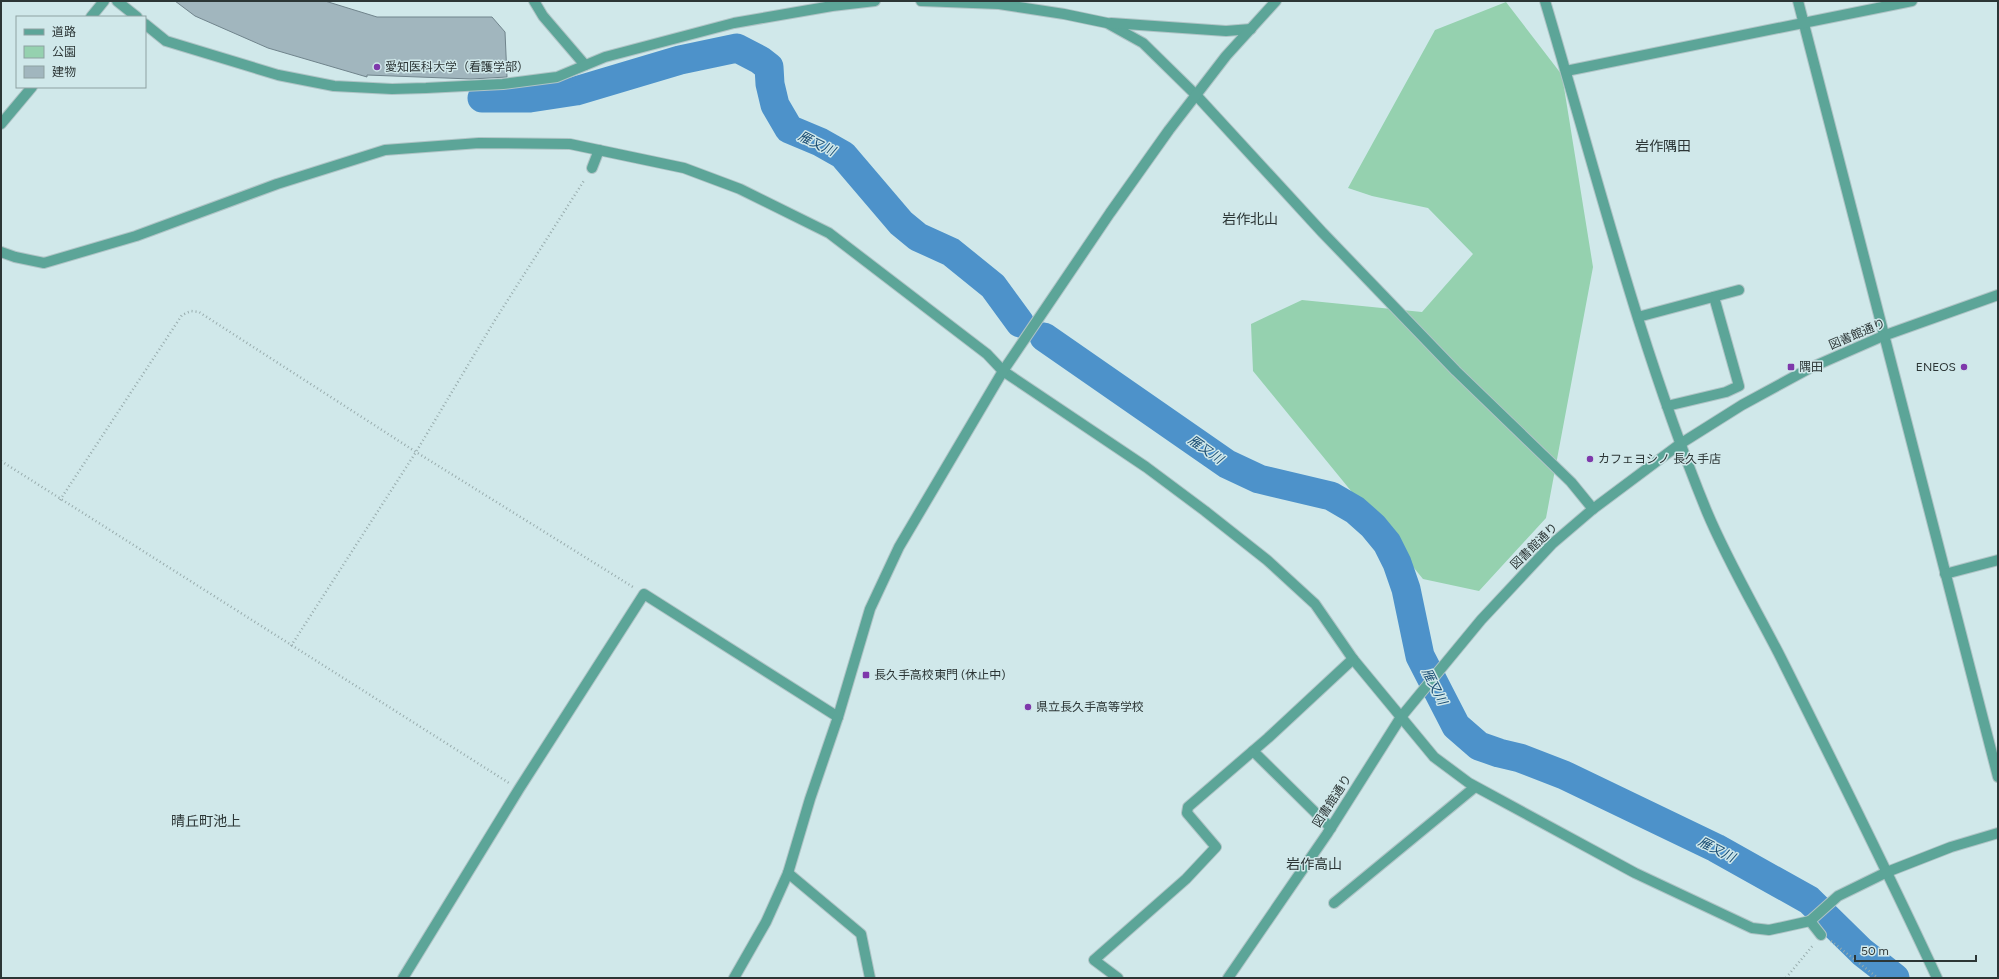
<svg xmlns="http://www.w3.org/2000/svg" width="1999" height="979" viewBox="0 0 1999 979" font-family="Figtree,'Noto Sans JP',sans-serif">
	<rect width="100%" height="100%" fill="#d0e8ea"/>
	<!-- green -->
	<path fill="#95d1af" d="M 1506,2 L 1562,75 L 1593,267 L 1546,518 L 1479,591 L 1423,579 L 1253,371 L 1251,324 L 1302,300 L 1422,312 L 1473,254 L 1428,208 L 1372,196 L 1348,188 L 1435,30 Z"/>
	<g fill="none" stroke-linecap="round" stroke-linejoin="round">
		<!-- river -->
		<g stroke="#4d92ca" stroke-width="29">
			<path d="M 482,98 L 530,98 L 576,91 L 680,60 L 737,48 L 760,60 L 769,67 L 770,84 L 775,105 L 789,129 L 820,142 L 843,155 L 901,223 L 918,237 L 951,252 L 993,286 L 1020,323"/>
			<path d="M 1044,337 L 1227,464 L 1259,479 L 1331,496 L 1355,510 L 1373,526 L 1387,543 L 1397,563 L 1406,589 L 1420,656 L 1456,726 L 1479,746 L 1499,753 L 1520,758 L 1564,775 L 1716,848 L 1809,900 L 1862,952 L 1895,978"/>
		</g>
	</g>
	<!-- building -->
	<path fill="#a1b6be" stroke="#70848c" d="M 175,1 L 325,1 L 377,17 L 492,17 L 505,32 L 507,77 L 471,79 L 367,75 L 367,77 L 268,48 L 195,16 Z"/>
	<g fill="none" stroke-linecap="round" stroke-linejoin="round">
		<!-- minor casing -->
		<g stroke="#afc4c6" stroke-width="12">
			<g id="minor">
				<path d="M 117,1 L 137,17"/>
				<path d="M 534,1 L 543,16 L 585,65"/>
				<path d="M 921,1 L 999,4 L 1064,14 L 1107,23 L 1143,43 L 1196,95 L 1322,232 L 1456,371 L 1571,482 L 1593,509"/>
				<path d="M 1545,1 C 1596,172 1639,346 1707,512 C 1728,562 1756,609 1781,658 C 1834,764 1887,870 1937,978"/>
				<path d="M 1798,1 L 1998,777"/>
				<path d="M 91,17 L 104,1"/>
				<path d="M 1111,23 L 1226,31 L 1251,29"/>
				<path d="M 145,24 L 166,41 L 278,75 L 334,86 L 392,89 L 426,88 L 503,84 L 557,77 L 605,57 L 734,23 L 832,6 L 875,1"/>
				<path d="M 1566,71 L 1912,1"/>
				<path d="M 1,124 L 32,87"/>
				<path d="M 592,168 L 599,150"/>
				<path d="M 1,252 L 15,257 L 44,263 L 136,236 L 277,184 L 385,150 L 479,143 L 570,144 L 684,168 L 740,189 L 829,233 L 987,354 L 1003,371 L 1146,467 L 1205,511 L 1267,560 L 1315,604 L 1353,659 L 1434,757 L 1469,783 L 1635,873 L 1752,928 L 1769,930 L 1810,921 L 1821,935"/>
				<path d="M 1638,317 L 1739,290"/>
				<path d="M 1667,406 L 1726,392 L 1739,386 L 1714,297"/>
				<path d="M 1945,574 L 1998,560"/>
				<path d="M 1253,751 L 1331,828"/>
				<path d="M 788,873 L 861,934 L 870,978"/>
				<path d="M 1334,903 L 1475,787"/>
				<path d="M 1810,921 L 1838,896 L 1887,872 L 1951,847 L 1998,833"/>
				<path d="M 403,978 L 519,789 L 644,594 L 838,717"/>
				<path d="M 734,978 L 766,922 L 788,873 L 810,799 L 838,717 L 870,609 L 899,547 L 1003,371 L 1110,213 L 1169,130 L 1196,95 L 1226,56 L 1276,1"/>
				<path d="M 1118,978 L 1094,960 L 1186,879 L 1216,847 L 1187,813 L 1188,807 L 1268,738 L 1353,659"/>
				<path d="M 1228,978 L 1327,834 L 1401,717 L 1481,620 L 1552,544 L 1593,509 L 1680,444 L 1742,405 L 1810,368 L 1883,336 L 1998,295"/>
			</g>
		</g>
		<!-- path -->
		<g stroke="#98acad" stroke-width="2.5" stroke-dasharray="1 3" stroke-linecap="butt">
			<path d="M 1,461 L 509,783"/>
			<path d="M 60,500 L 182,315 L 191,311 L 199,312 L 416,452 L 633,587"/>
			<path d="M 291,646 L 416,452 L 495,320 L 585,179"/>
			<path d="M 1831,941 L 1878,978"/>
			<path d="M 1786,978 L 1814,944"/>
		</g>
		<!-- minor -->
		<use href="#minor" stroke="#5ca598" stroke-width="10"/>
	</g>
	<!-- markers -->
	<g fill="#7e38ab" stroke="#d0e8ea" stroke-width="1.5">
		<circle cx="377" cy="67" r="4"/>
		<rect x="1787" y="363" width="8" height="8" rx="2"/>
		<circle cx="1964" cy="367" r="4"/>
		<circle cx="1590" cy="459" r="4"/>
		<rect x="862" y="671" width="8" height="8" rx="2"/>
		<circle cx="1028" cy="707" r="4"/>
	</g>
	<g text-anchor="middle" stroke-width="3" stroke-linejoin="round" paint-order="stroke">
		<!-- poi labels -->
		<g font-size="12" fill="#2c3636" stroke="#d0e8ea" text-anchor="start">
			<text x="385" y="71">愛知医科大学（看護学部）</text>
			<text x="1799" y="371">隅田</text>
			<text x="1956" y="371" text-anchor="end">ENEOS</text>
			<text x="1598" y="463">カフェヨシノ 長久手店</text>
			<text x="874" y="679">長久手高校東門 (休止中)</text>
			<text x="1036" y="711">県立長久手高等学校</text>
		</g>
		<!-- street labels -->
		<g font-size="12" fill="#2c3636" stroke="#d0e8ea">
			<text transform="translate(1857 334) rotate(-23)" y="4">図書館通り</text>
			<text transform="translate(1534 546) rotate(-44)" y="4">図書館通り</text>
			<text transform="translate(1332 801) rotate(-57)" y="4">図書館通り</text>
		</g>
		<!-- water labels -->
		<g font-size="13" font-style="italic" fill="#1b4e74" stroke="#d0e8ea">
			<text transform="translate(817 143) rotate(26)" y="5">雁又川</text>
			<text transform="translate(1206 449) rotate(35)" y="5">雁又川</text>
			<text transform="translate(1435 686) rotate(63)" y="5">雁又川</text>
			<text transform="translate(1717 849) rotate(27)" y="5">雁又川</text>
		</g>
		<!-- quarter labels -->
		<g font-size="14" fill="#2c3636" stroke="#d0e8ea">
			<text x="1663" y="151">岩作隅田</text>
			<text x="1250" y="224">岩作北山</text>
			<text x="206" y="826">晴丘町池上</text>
			<text x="1314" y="869">岩作高山</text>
		</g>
	</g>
	<!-- border -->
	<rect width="1999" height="979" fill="none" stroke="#2c3636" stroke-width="4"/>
	<!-- legend -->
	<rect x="16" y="16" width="130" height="72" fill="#d0e8ea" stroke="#8ea1a2"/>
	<rect x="24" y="29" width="20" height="6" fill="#5ca598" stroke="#8ea1a2"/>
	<text x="52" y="36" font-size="12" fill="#2c3636">道路</text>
	<rect x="24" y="46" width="20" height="12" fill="#95d1af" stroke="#8ea1a2"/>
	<text x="52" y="56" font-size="12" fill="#2c3636">公園</text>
	<rect x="24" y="66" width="20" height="12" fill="#a1b6be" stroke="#8ea1a2"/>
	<text x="52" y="76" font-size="12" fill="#2c3636">建物</text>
	<!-- scale -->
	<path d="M1855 955v6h121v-6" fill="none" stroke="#2c3636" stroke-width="2"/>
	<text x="1861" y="955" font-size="12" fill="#2c3636" stroke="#d0e8ea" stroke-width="3" paint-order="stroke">50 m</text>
</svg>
